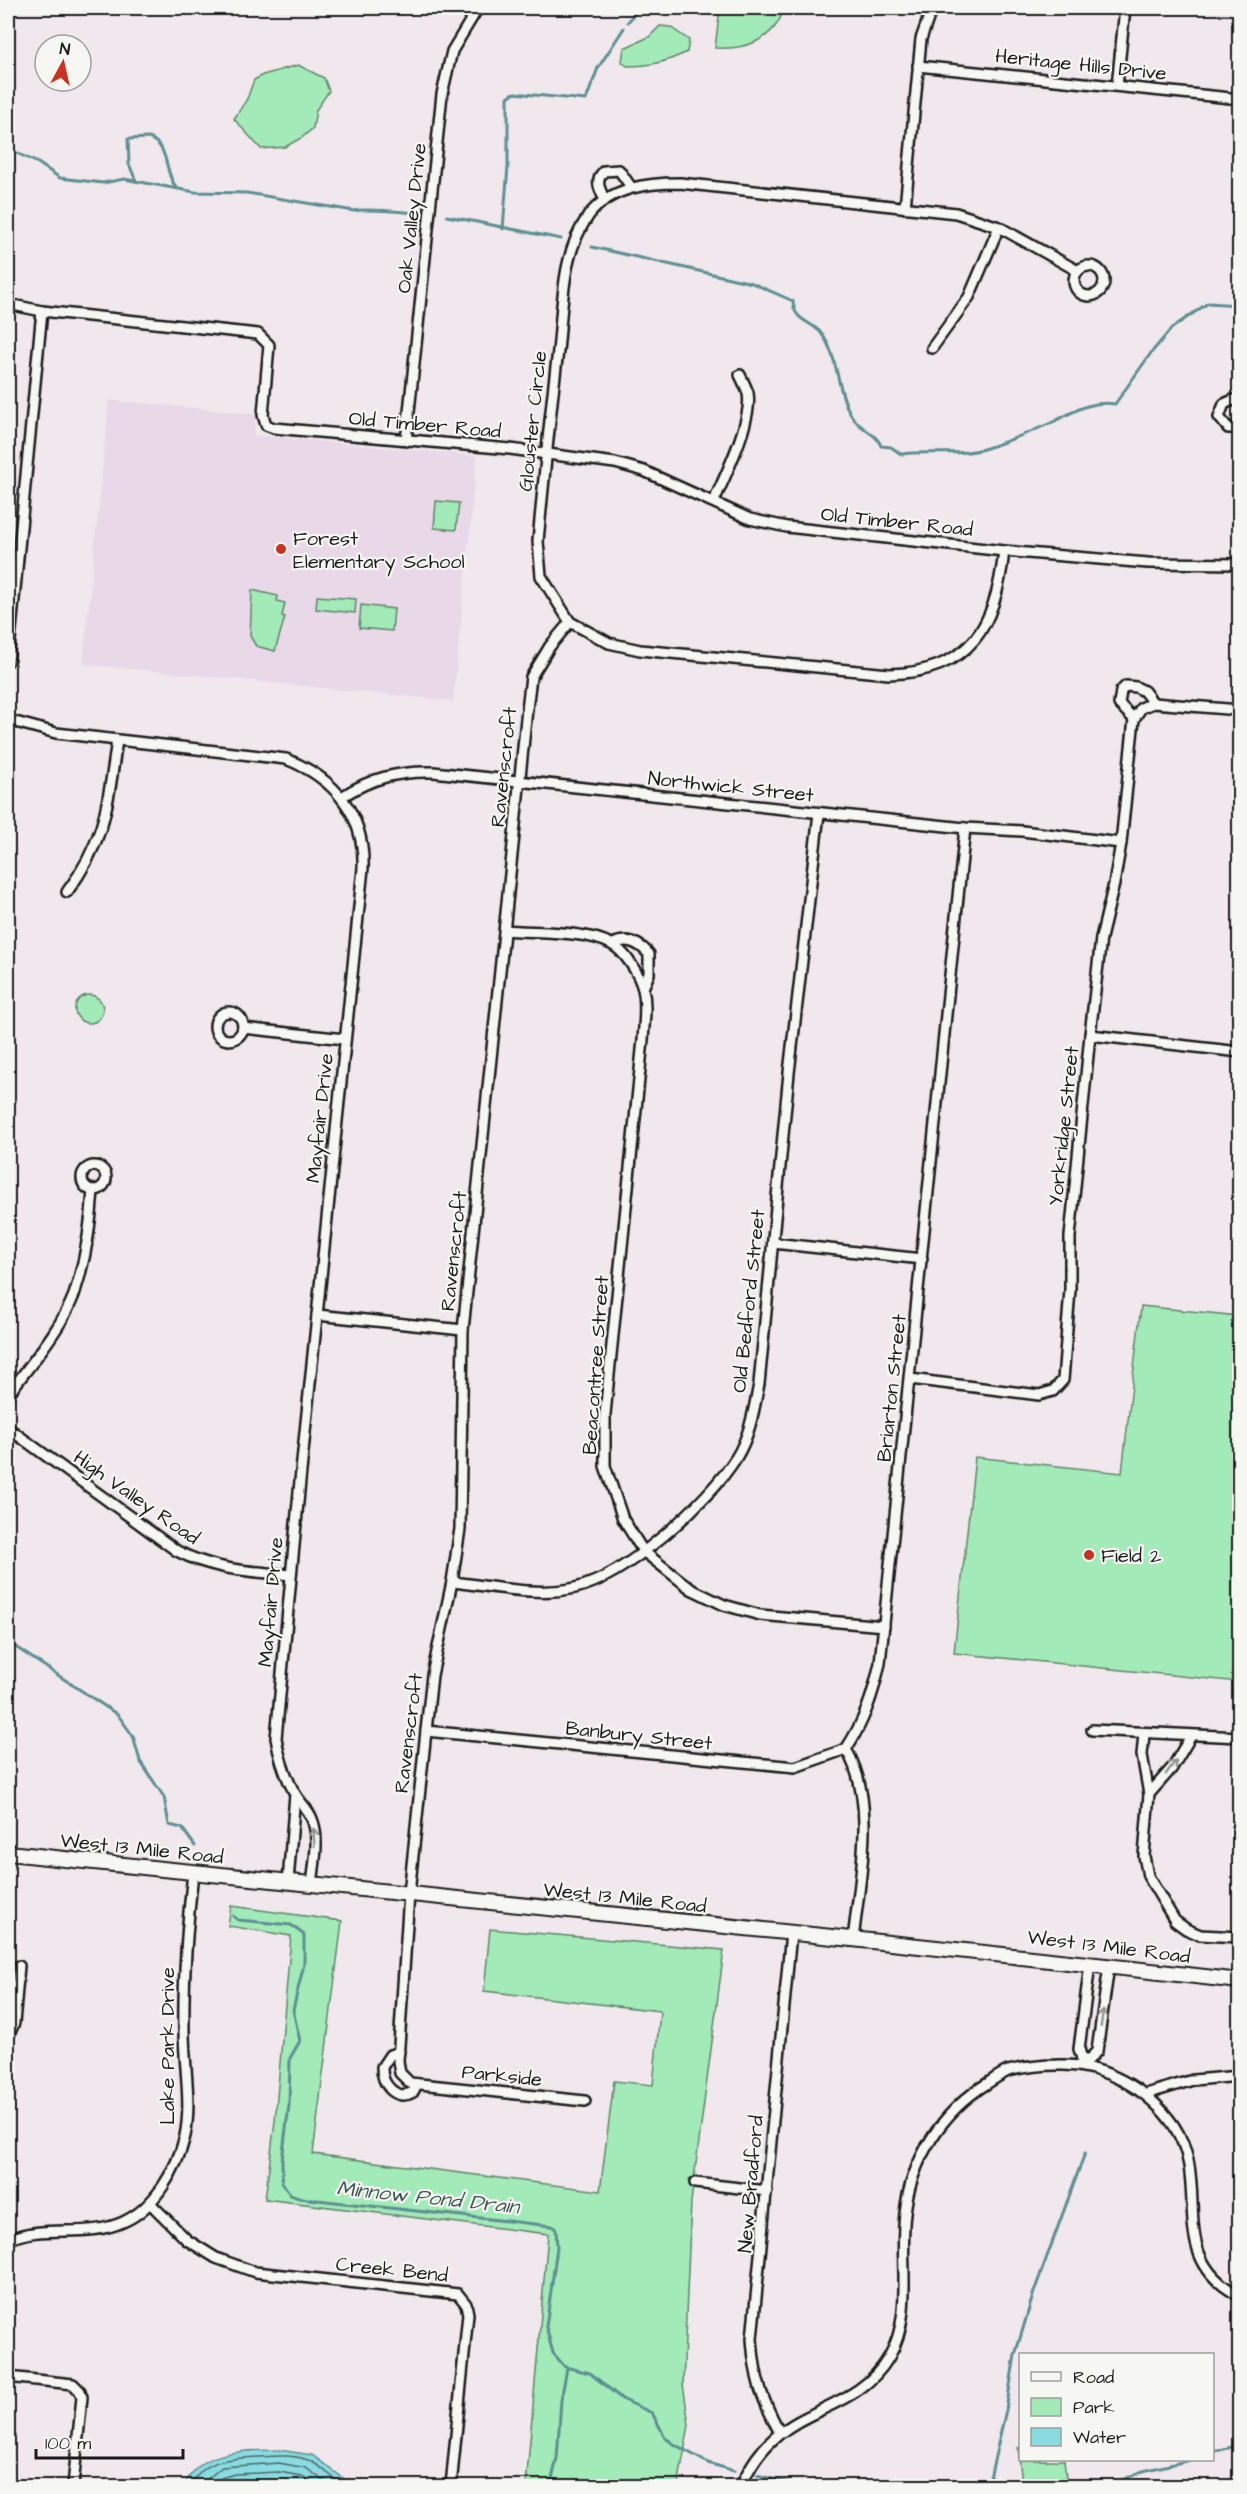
<svg xmlns="http://www.w3.org/2000/svg" width="1247" height="2494" viewBox="0 0 1247 2494" font-family="'Architects Daughter',sans-serif">
	<rect width="100%" height="100%" fill="#f0e8ed"/>
	<filter id="ink" filterUnits="userSpaceOnUse"><feTurbulence type="fractalNoise" baseFrequency=".0167" numOctaves="2"/><feDisplacementMap in="SourceGraphic" scale="12" xChannelSelector="R" yChannelSelector="G"/><feConvolveMatrix kernelMatrix="1 2 1 2 8 2 1 2 1" color-interpolation-filters="sRGB"/></filter>
	<g filter="url(#ink)">
		<!-- built -->
		<path fill="#e9d8e7" d="M 109,400 L 256,414 L 254,435 L 477,456 L 453,701 L 83,664 Z"/>
		<!-- green -->
		<g fill="#a2eab8" stroke="#5f836a" stroke-width="1.5">
			<path d="M 720,8 L 784,8 C 775,40 746,50 715,48 Z"/>
			<path d="M 660,26 L 670,27 L 689,40 L 687,52 C 667,62 650,66 627,66 L 622,62 L 624,48 L 649,37 Z"/>
			<path d="M 298,65 L 324,78 L 329,91 L 316,110 L 313,128 L 303,137 L 285,147 L 261,149 L 234,119 L 247,99 L 254,80 L 263,75 Z"/>
			<path d="M 436,501 L 459,503 L 456,530 L 434,528 Z"/>
			<path d="M 252,590 L 278,596 L 277,601 L 285,603 L 282,616 L 285,617 L 275,651 L 256,646 L 250,636 Z"/>
			<path d="M 317,596 L 356,599 L 355,613 L 316,609 Z"/>
			<path d="M 361,605 L 394,609 L 392,631 L 359,628 Z"/>
			<circle cx="89" cy="1009" r="14"/>
			<path d="M 1141,1306 L 1239,1316 L 1239,1682 L 954,1653 L 975,1457 L 1122,1473 Z"/>
			<path d="M 231,1906 L 342,1921 L 313,2154 L 600,2191 L 614,2081 L 653,2085 L 660,2011 L 484,1991 L 490,1929 L 724,1950 L 691,2202 L 683,2384 L 689,2425 L 678,2486 L 526,2486 L 548,2234 L 265,2199 L 275,2121 L 291,1936 L 228,1926 Z"/>
			<path d="M 1020,2447 L 1020,2460 L 1064,2460 L 1066,2478 L 1022,2483 L 1018,2448 Z"/>
		</g>
		<!-- water -->
		<path fill="#89dbdf" stroke="#5d8f91" stroke-width="1.5" d="M 279,2450 L 312,2455 L 346,2480 L 363,2486 L 184,2486 C 201,2448 244,2451 279,2450 Z"/>
		<g fill="none" stroke-linecap="round" stroke-linejoin="round">
			<!-- shore -->
			<g stroke="#48686a" stroke-width="1.5">
				<path d="M 190,2486 C 206,2457 230,2459 258,2457 C 275,2456 292,2454 308,2460 C 323,2466 332,2480 347,2486"/>
				<path d="M 199,2486 L 222,2467 L 279,2463 L 306,2468 L 331,2486"/>
				<path d="M 212,2486 L 221,2478 L 235,2474 L 279,2472 L 302,2476 L 318,2486"/>
			</g>
			<!-- stream -->
			<g stroke="#5d8f91" stroke-width="3">
				<path d="M 628,22 L 639,8"/>
				<path d="M 8,149 L 38,163 L 60,178 L 103,183 L 124,179 L 195,192 L 247,193 L 354,211 C 364,208 403,212 417,213"/>
				<path d="M 136,181 L 129,164 L 128,139 L 149,138 C 171,147 163,173 177,188"/>
				<path d="M 447,216 L 561,239"/>
				<path d="M 503,229 L 508,166 L 508,97 L 514,93 L 586,100 L 598,68 L 624,28"/>
				<path d="M 592,247 L 752,283 L 793,301 C 794,322 810,320 821,333 C 839,356 836,390 851,415 C 860,430 877,433 881,446 L 891,447 L 901,454 C 929,450 959,457 987,448 C 1008,441 1031,432 1051,423 C 1073,412 1090,400 1115,404 L 1151,353 L 1172,328 L 1208,303 L 1240,305"/>
				<path d="M 8,1642 L 118,1715 L 133,1736 L 140,1761 L 164,1797 L 169,1825 L 182,1828 L 195,1846"/>
				<path d="M 233,1916 L 238,1920 L 291,1925 L 304,1935 L 304,1964 L 293,2010 L 300,2041 L 290,2058 L 289,2105 L 282,2160 L 282,2183 L 291,2195 L 299,2198 L 552,2226 L 556,2229 L 557,2247 L 546,2327 L 553,2353 L 565,2367 L 590,2373 L 622,2399 L 652,2413 L 665,2437 L 672,2443 L 708,2463 L 734,2471"/>
				<path d="M 1212,2452 L 1240,2445"/>
				<path d="M 757,2475 L 800,2486"/>
				<path d="M 550,2486 L 557,2459 L 561,2400 L 567,2368"/>
				<path d="M 988,2486 L 1006,2410 L 1015,2355 L 1034,2292 L 1085,2153"/>
				<path d="M 1108,2486 L 1143,2471 L 1191,2460"/>
			</g>
			<!-- street casing -->
			<g stroke="#1c1c1c" stroke-width="14">
				<g id="street">
					<path d="M 918,66 L 1240,99"/>
					<path d="M 1117,86 L 1125,8"/>
					<path d="M 605,200 C 600,190 594,181 604,171 L 619,170 L 631,187"/>
					<path d="M 905,208 L 921,39 L 932,8"/>
					<circle cx="1089" cy="281" r="15"/>
					<path d="M 8,304 L 42,311 L 258,334 L 269,345 L 263,415 L 266,425 L 274,428 L 510,449 L 615,463 L 644,471 L 750,519 L 787,527 L 1004,551 L 1148,563 L 1240,564"/>
					<path d="M 932,348 L 969,297 L 999,227"/>
					<path d="M 1240,401 L 1233,400 L 1224,404 L 1219,417 L 1228,428 L 1240,428"/>
					<path d="M 406,441 L 442,94 L 452,51 L 478,8"/>
					<path d="M 714,501 C 725,476 753,420 748,393 C 746,387 743,381 740,375"/>
					<path d="M 1004,551 C 996,626 971,672 889,674 L 640,650 L 609,643 L 570,622 L 541,576 L 538,541 C 544,477 550,414 558,351 C 563,306 561,253 589,215 C 611,187 647,183 680,183 L 956,213 L 999,227 L 1078,271"/>
					<path d="M 570,622 L 550,646 L 531,677 L 527,709 L 463,1330 L 460,1529 L 452,1582 L 432,1675 L 426,1731 L 409,1894 L 398,2061 L 400,2073 L 410,2083 L 585,2101"/>
					<path d="M 8,661 L 42,311"/>
					<path d="M 1134,719 L 1119,704 L 1121,691 L 1126,686 L 1136,687 L 1144,691 L 1153,703"/>
					<path d="M 8,720 L 56,733 L 286,759 C 335,778 365,815 363,868 L 300,1481 L 276,1738 C 279,1757 285,1775 294,1792 C 299,1802 308,1808 312,1819 C 320,1838 314,1865 312,1885"/>
					<path d="M 343,796 C 372,778 398,771 433,772 L 965,828 L 1022,831 L 1121,843"/>
					<path d="M 67,892 C 106,840 108,802 117,740"/>
					<path d="M 505,930 C 535,933 585,930 611,944 C 625,951 639,974 643,989 C 647,1005 644,1023 643,1040 L 605,1414 L 605,1466 L 623,1519 L 643,1551 L 691,1589 L 724,1605 L 760,1615 L 884,1626"/>
					<path d="M 613,944 C 628,937 639,943 649,954 L 649,974 L 643,988"/>
					<circle cx="229" cy="1026" r="14"/>
					<path d="M 243,1028 L 345,1039"/>
					<path d="M 1090,1035 L 1240,1052"/>
					<circle cx="94" cy="1178" r="12"/>
					<path d="M 773,1243 L 922,1259"/>
					<path d="M 317,1315 L 463,1330"/>
					<path d="M 910,1379 L 1039,1395 L 1053,1391 L 1063,1380 L 1070,1290 L 1070,1237 L 1090,1035 L 1101,938 L 1114,884 L 1121,843 L 1134,719 L 1141,708 L 1153,703 L 1240,710"/>
					<path d="M 8,1395 C 30,1364 60,1331 74,1295 C 85,1262 91,1224 93,1190"/>
					<path d="M 8,1428 L 177,1551 C 216,1571 249,1571 291,1575"/>
					<path d="M 452,1582 C 492,1586 536,1597 575,1588 C 626,1577 709,1501 736,1458 C 750,1436 754,1409 759,1384 L 789,1073 L 819,813"/>
					<path d="M 1092,1730 L 1240,1737"/>
					<path d="M 426,1731 L 795,1767 L 846,1749"/>
					<path d="M 1144,1734 L 1142,1755 L 1149,1794 L 1144,1856 L 1148,1876 L 1175,1921 L 1186,1929 L 1200,1935 L 1240,1937"/>
					<path d="M 846,1749 C 864,1722 873,1695 880,1663 L 965,828"/>
					<path d="M 846,1749 C 878,1803 859,1880 853,1941"/>
					<path d="M 1149,1794 L 1172,1768 L 1191,1736"/>
					<path d="M 288,1882 L 295,1794"/>
					<path d="M 1090,1964 L 1079,2049 L 1084,2065 L 1097,2051 L 1109,1966"/>
					<path d="M 8,2037 L 14,2023 L 19,1966"/>
					<path d="M 399,2052 L 390,2055 L 382,2067 C 381,2084 396,2102 413,2092 L 417,2084"/>
					<path d="M 1146,2094 L 1193,2080 L 1240,2076"/>
					<path d="M 695,2183 L 767,2191"/>
					<path d="M 150,2203 L 187,2240 L 216,2258 L 255,2272 L 458,2294 L 466,2304 L 468,2314 L 451,2486"/>
					<path d="M 8,2240 C 44,2223 86,2239 123,2222 C 155,2208 177,2169 185,2136 C 192,2103 184,2065 184,2031 C 183,1978 187,1926 193,1873"/>
					<path d="M 8,2377 L 73,2384 L 80,2391 L 82,2397 L 73,2486"/>
					<path d="M 780,2433 C 761,2397 755,2380 752,2339 L 791,1933"/>
					<path d="M 741,2486 C 750,2466 760,2450 778,2435 C 813,2406 862,2403 889,2357 C 914,2314 899,2261 905,2213 C 911,2160 942,2111 988,2083 C 994,2079 1001,2074 1008,2071 C 1024,2067 1042,2065 1058,2065 C 1102,2063 1149,2089 1174,2126 C 1213,2185 1163,2257 1240,2296"/>
				</g>
			</g>
			<!-- secondary casing -->
			<g stroke="#1c1c1c" stroke-width="18">
				<path id="secondary" d="M 8,1853 C 418,1896 829,1934 1240,1981"/>
			</g>
			<!-- street -->
			<use href="#street" stroke="#f6f6f2" stroke-width="9"/>
			<!-- secondary -->
			<use href="#secondary" stroke="#f6f6f2" stroke-width="14"/>
		</g>
		<!-- one-way arrows -->
		<defs><path id="oneway-shaft" d="M-6 0H5M1.5-3L5.5 0L1.5 3" fill="none" stroke-width="1.6" stroke-linecap="round" stroke-linejoin="round" transform="scale(1.5)"/></defs>
		<g stroke="#949492">
			<use href="#oneway-shaft" transform="translate(1171 1767) rotate(-54)"/>
			<use href="#oneway-shaft" transform="translate(314 1837) rotate(-93)"/>
			<use href="#oneway-shaft" transform="translate(1102 2018) rotate(-82)"/>
		</g>
	</g>
	<!-- markers -->
	<g fill="#c8321e" stroke="#f6f6f2" stroke-width="2">
		<circle cx="281" cy="549" r="6"/>
		<circle cx="1089" cy="1555" r="6"/>
	</g>
	<g text-anchor="middle" stroke-width="4.5" stroke-linejoin="round" paint-order="stroke">
		<!-- street labels -->
		<g font-size="20" fill="#1c1c1c" stroke="#f6f6f2">
			<text transform="translate(1081 64) rotate(6)" y="7">Heritage Hills Drive</text>
			<text transform="translate(411 218) rotate(-84)" y="7">Oak Valley Drive</text>
			<text transform="translate(532 421) rotate(-84)" y="7">Glouster Circle</text>
			<text transform="translate(425 424) rotate(5)" y="7">Old Timber Road</text>
			<text transform="translate(897 521) rotate(6)" y="7">Old Timber Road</text>
			<text transform="translate(503 767) rotate(-84)" y="7">Ravenscroft</text>
			<text transform="translate(731 786) rotate(6)" y="7">Northwick Street</text>
			<text transform="translate(319 1118) rotate(-84)" y="7">Mayfair Drive</text>
			<text transform="translate(1063 1126) rotate(-84)" y="7">Yorkridge Street</text>
			<text transform="translate(453 1251) rotate(-84)" y="7">Ravenscroft</text>
			<text transform="translate(748 1301) rotate(-84)" y="7">Old Bedford Street</text>
			<text transform="translate(595 1365) rotate(-86)" y="7">Beacontree Street</text>
			<text transform="translate(891 1388) rotate(-84)" y="7">Briarton Street</text>
			<text transform="translate(137 1497) rotate(35)" y="7">High Valley Road</text>
			<text transform="translate(270 1602) rotate(-85)" y="7">Mayfair Drive</text>
			<text transform="translate(408 1733) rotate(-83)" y="7">Ravenscroft</text>
			<text transform="translate(639 1735) rotate(6)" y="7">Banbury Street</text>
			<text transform="translate(142 1848) rotate(6)" y="7">West 13 Mile Road</text>
			<text transform="translate(625 1897) rotate(6)" y="7">West 13 Mile Road</text>
			<text transform="translate(1109 1946) rotate(7)" y="7">West 13 Mile Road</text>
			<text transform="translate(167 2046) rotate(-90)" y="7">Lake Park Drive</text>
			<text transform="translate(502 2075) rotate(6)" y="7">Parkside</text>
			<text transform="translate(750 2184) rotate(-85)" y="7">New Bradford</text>
			<text transform="translate(392 2269) rotate(6)" y="7">Creek Bend</text>
		</g>
		<!-- poi labels -->
		<g font-size="20" fill="#1c1c1c" stroke="#f6f6f2" text-anchor="start">
			<text x="293" y="545">Forest<tspan x="293" dy="23">Elementary School</tspan></text>
			<text x="1101" y="1562">Field 2</text>
		</g>
		<!-- water labels -->
		<g font-size="21" font-style="italic" fill="#3d5556" stroke="#f6f6f2">
			<text transform="translate(428 2197) rotate(6)" y="7">Minnow Pond Drain</text>
		</g>
	</g>
	<!-- margin -->
	<rect width="1247" height="2494" fill="none" stroke="#f6f6f2" stroke-width="30"/>
	<rect x="15" y="15" width="1217" height="2464" fill="none" stroke="#1c1c1c" stroke-width="2" filter="url(#ink)"/>
	<!-- legend -->
	<rect x="1019" y="2353" width="195" height="108" fill="#f6f6f2" stroke="#9f9f9c" stroke-width="1.5"/>
	<rect x="1031" y="2372" width="30" height="9" fill="#f6f6f2" stroke="#9f9f9c" stroke-width="1.5"/>
	<text x="1073" y="2383" font-size="18" fill="#1c1c1c">Road</text>
	<rect x="1031" y="2398" width="30" height="18" fill="#a2eab8" stroke="#9f9f9c" stroke-width="1.5"/>
	<text x="1073" y="2413" font-size="18" fill="#1c1c1c">Park</text>
	<rect x="1031" y="2428" width="30" height="18" fill="#89dbdf" stroke="#9f9f9c" stroke-width="1.5"/>
	<text x="1073" y="2443" font-size="18" fill="#1c1c1c">Water</text>
	<!-- north arrow -->
	<g transform="translate(63 63) rotate(8)"><circle r="28" fill="#f6f6f2" stroke="#9f9f9c" stroke-width="1.5"/>
	<path d="M0-4.5L10 22L0 15L-10 22Z" fill="#c8321e"/>
	<text y="-9" font-size="16" font-weight="bold" text-anchor="middle" fill="#1c1c1c">N</text>
	</g>
	<!-- scale -->
	<path d="M36 2449v9h147v-9" fill="none" stroke="#1c1c1c" stroke-width="3"/>
	<text x="45" y="2449" font-size="18" fill="#1c1c1c" stroke="#f6f6f2" stroke-width="4.5" paint-order="stroke">100 m</text>
</svg>
